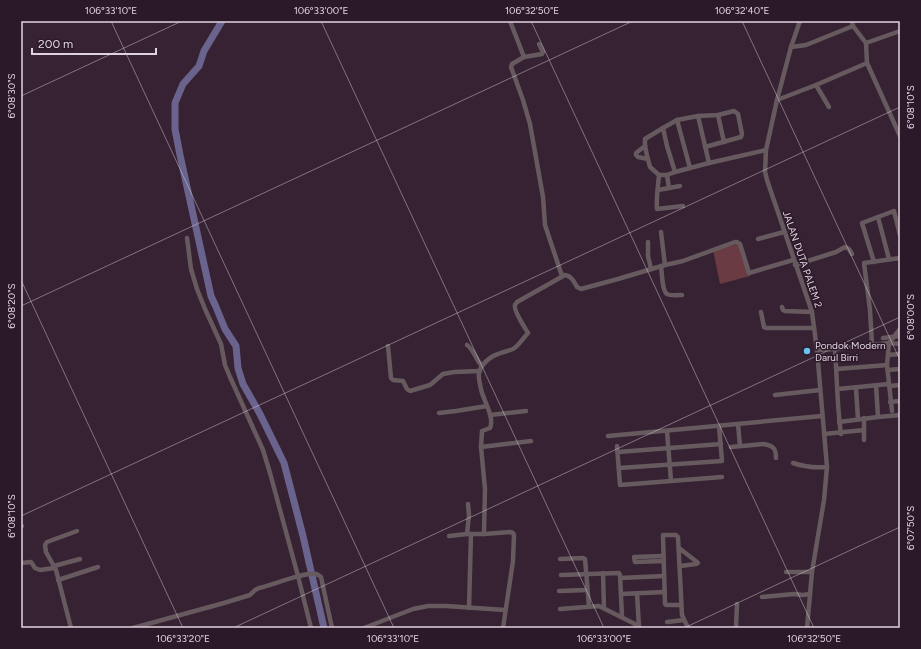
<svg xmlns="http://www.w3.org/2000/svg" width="921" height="649" viewBox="0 0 921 649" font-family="Figtree,sans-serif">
	<rect width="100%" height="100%" fill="#362233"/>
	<!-- green -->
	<path fill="#6a3b42" d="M 741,243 L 750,276 L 720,284 L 713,250 Z"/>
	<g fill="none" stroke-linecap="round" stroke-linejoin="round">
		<!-- river -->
		<path stroke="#6a638e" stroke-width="7" d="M 222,21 L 204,51 L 199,66 L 183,84 L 175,103 L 175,129 L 180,155 L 211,296 L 216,307 L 225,329 L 236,346 L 238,368 L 243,384 L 260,414 L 284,463 L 303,536 L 324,628"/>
		<!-- minor -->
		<g stroke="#675a5f" stroke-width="4.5">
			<path d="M 510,21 L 524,57 L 512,64 L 511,67 L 523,100 L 530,124 L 543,197 L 545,225 L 562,276"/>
			<path d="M 800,21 L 791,47 L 777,100 L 766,150 L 765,172 L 767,180 L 812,312 L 817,350 L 827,467 L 824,500 L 812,572 L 807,628"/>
			<path d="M 852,21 L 853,26 L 866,43 L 867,63 L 900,136"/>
			<path d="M 866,43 L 900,31"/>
			<path d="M 791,47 L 806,45 L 853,26"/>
			<path d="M 524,57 L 542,54 L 543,52 L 539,44"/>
			<path d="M 816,85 L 829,107"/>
			<path d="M 777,100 L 816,85 L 867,63"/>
			<path d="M 718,115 L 724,142"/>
			<path d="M 698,116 L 709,163 L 766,150"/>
			<path d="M 677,120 L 690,168 L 709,163"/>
			<path d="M 663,128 L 667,146 L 675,172 L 690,168"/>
			<path d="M 645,146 L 636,153 L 636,155 L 638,157 L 648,159"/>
			<path d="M 675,172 L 667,175 L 659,175 L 650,167 C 648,159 644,148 645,139 L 663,128 L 677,120 L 698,116 L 718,115 L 734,111 L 738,114 L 742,134 L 741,137 L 705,147"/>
			<path d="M 659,175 C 658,187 656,198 657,209 L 683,206"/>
			<path d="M 669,188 L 680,186"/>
			<path d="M 658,190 L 669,188 L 667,175"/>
			<path d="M 878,217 L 889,259"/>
			<path d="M 661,232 L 665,265"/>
			<path d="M 187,238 L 191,269 L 197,289 L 205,309 L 221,344 L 225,365 L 230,377 L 263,450 L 270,473 L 298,576 L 311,628"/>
			<path d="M 758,239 L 784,232"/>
			<path d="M 648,242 L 648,256 L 651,269"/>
			<path d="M 874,262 L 862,223 L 894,211 L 900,235"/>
			<path d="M 795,265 L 836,252 L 845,247 L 849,249 L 852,254"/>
			<path d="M 661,266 C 662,272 662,291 667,294 C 670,296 678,295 682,295"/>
			<path d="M 782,307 L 783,310 L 785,311 L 812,312"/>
			<path d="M 761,312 L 764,327 L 766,328 L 814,328"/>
			<path d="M 883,338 L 900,336"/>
			<path d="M 467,345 C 474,350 476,360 482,366"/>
			<path d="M 872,345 L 870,310 L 864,263 L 900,258"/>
			<path d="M 388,346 L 391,378 L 393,380 L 403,381 L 407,389 L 410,391 L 430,385 L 443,374 L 454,372 L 480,371"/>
			<path d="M 835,349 C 837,377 837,406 841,434"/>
			<path d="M 817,350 L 835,349 L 889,343 L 900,344"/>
			<path d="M 888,355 L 900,354"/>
			<path d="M 837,369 L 887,365"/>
			<path d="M 888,370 L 900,369"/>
			<path d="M 876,385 L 878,417"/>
			<path d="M 889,386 L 900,385"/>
			<path d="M 856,388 L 858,419"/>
			<path d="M 838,389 L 889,384"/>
			<path d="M 775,395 L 820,390"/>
			<path d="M 890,402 L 900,401"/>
			<path d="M 892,411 L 887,365 L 889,343 L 900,329"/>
			<path d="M 439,413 L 456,411 L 487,406"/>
			<path d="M 490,415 L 526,411"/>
			<path d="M 864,418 L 864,440"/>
			<path d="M 839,422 L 878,417 L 900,415"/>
			<path d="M 738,424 L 740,446"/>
			<path d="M 667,431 L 671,481"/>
			<path d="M 824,434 L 864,430"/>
			<path d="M 608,436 L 822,416"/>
			<path d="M 531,441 L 481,447 L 482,431 L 490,428 C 495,417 483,400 481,389 C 480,384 478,378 479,373 C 480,365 491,356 498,354 C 503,352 508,351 513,349 C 519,346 523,338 528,333 C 525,328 513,310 515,305 C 515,304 517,303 517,302 L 565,275 C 572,276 574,282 577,287 L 581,289 L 618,279 L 665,265 L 683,261 L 735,242 L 737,242 L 740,244 L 749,273 L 793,260"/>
			<path d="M 617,446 L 620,485 L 722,477"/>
			<path d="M 481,447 L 485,489 L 484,534"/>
			<path d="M 731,447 L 764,444 C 774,446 776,449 776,458"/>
			<path d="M 618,452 L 721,444"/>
			<path d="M 793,463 C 805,467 815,468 827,467"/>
			<path d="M 619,468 L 722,461 L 719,426"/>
			<path d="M 468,504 L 469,515 L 467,534 L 484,534 L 511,532 L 513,533 L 514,535 L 513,561 L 503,628"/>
			<path d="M 21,527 L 22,526"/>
			<path d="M 449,536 L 467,534"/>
			<path d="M 679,548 L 697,562 L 698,563 L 696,564 L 680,566"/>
			<path d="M 663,556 L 634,557 L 635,562 L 663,561"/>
			<path d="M 560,559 L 583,558 L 585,559 L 589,606"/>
			<path d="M 21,563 L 31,562 L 35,568 L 40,570 L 54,568"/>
			<path d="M 54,566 L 80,559"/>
			<path d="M 786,572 L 812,572"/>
			<path d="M 603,573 L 604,608"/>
			<path d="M 561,575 L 619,573 L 620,575 L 622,617"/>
			<path d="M 620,578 L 664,576"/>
			<path d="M 58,580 L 98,567"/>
			<path d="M 559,591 L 587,590"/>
			<path d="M 637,593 L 639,628"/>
			<path d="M 621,594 L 665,592"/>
			<path d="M 762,597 L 794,594 L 803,595 L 810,594"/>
			<path d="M 681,605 L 666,605 L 665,604 L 663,536 L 663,535 L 676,535 L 678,537 L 682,615 L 688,628"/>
			<path d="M 469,608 L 471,534"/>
			<path d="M 560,609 L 599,606 L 639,626"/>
			<path d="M 667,622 L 684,620"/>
			<path d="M 71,628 L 56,570 L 46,552 L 45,545 L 47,542 L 77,531"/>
			<path d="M 133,628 L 224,603 L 250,595 L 255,590 L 259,588 C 273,585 303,572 316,574 C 319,575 319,575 321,577 L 332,628"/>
			<path d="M 364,628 L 413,609 L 428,606 L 446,606 L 505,610"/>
			<path d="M 736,628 L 737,604"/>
		</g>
	</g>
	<!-- ticks -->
	<path fill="none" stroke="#e0d3de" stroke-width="1" stroke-opacity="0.45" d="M 111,21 L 394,628M 321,21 L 604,628M 531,21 L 814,628M 742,21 L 900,360M 21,96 L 182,21M 21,280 L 183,628M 21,306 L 633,21M 21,516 L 900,107M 233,628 L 900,317M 684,628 L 900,527"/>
	<!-- markers -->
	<circle fill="#69c3f1" stroke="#2b1829" stroke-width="1.5" cx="807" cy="351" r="4"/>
	<g text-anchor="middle" stroke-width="3" stroke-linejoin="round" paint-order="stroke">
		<!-- street labels -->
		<g font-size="10" fill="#e0d3de" stroke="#2b1829">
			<text transform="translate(803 259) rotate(71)" y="4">JALAN DUTA PALEM 2</text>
		</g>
		<!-- poi labels -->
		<g font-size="10" fill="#e0d3de" stroke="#2b1829" text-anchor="start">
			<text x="815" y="349">Pondok Modern<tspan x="815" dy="12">Darul Birri</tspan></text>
		</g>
	</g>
	<!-- border -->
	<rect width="921" height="649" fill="none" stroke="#2b1829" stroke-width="44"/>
	<!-- scale -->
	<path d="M32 48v6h124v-6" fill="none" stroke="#e0d3de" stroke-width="2"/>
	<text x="38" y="48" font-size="12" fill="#e0d3de" stroke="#2b1829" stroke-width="3" paint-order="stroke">200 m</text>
	<rect x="22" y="22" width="877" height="605" fill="none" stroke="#e0d3de" stroke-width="1.5"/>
	<g font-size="10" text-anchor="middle" fill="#e0d3de">
		<text x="111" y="14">106°33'10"E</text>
		<text x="321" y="14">106°33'00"E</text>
		<text x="532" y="14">106°32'50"E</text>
		<text x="742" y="14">106°32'40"E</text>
		<text transform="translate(11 96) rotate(-90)" y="4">6°08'30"S</text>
		<text transform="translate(910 107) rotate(-90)" y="4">6°08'10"S</text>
		<text transform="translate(11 306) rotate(-90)" y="4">6°08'20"S</text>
		<text transform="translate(910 317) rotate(-90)" y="4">6°08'00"S</text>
		<text transform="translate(11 516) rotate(-90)" y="4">6°08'10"S</text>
		<text transform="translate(910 528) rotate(-90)" y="4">6°07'50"S</text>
		<text x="183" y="642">106°33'20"E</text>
		<text x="393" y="642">106°33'10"E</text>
		<text x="604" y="642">106°33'00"E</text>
		<text x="814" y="642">106°32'50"E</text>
	</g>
</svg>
